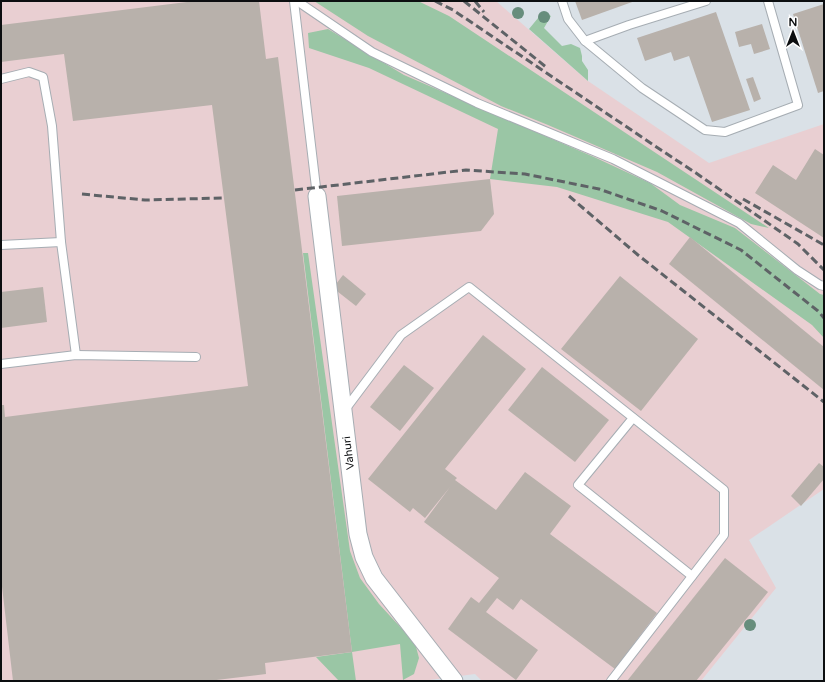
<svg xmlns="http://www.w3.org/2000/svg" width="825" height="682" viewBox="0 0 825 682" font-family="'Varela Round',sans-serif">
	<rect width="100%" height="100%" fill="#dae1e7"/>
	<!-- industrial -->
	<path fill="#e9cfd2" d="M 1,1 L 496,1 L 588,81 L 709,163 L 824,124 L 824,489 L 749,540 L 776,588 L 701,681 L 482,681 L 475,674 L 422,681 L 1,681 Z"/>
	<!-- green -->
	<g fill="#9ac6a5">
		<path d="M 314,1 L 418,1 L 449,16 L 769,228 L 751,224 L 657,172 L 548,125 L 501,106 L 368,36 Z"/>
		<path d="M 543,12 L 551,16 L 544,28 L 562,46 L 571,44 L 580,48 L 582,56 L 582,61 L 588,70 L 588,81 L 529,29 Z"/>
		<path d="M 328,29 L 404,75 L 594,157 L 650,183 L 680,205 L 735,228 L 820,294 L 824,295 L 824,338 L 812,325 L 668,222 L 557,187 L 490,179 L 498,129 L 369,68 L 309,48 L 308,33 Z"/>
		<path d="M 303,253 L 308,253 L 350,551 L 360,578 L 379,604 L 415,643 L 419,658 L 414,674 L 403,680 L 400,644 L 352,652 L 356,681 L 339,681 L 316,657 L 352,652 Z"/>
	</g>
	<!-- building -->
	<g fill="#b8b1ab">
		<path d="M 195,1 L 259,1 L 266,59 L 278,57 L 352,652 L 265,663 L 266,674 L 208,681 L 13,681 L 1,578 L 1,405 L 4,405 L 5,417 L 248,386 L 212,105 L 73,121 L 64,54 L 1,62 L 1,25 Z"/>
		<path d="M 575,1 L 635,1 L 582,20 Z"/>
		<path d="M 824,4 L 824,91 L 818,93 L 793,14 Z"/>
		<path d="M 716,12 L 750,110 L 712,122 L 689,56 L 674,61 L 671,52 L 645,61 L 637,38 Z"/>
		<path d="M 762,24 L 770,49 L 754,54 L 751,44 L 739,47 L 735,32 Z"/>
		<path d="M 753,77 L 761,99 L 754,102 L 746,79 Z"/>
		<path d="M 815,149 L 824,155 L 824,238 L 755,193 L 773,165 L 796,180 Z"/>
		<path d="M 490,179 L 494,214 L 481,231 L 342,246 L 337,196 Z"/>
		<path d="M 690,237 L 824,347 L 824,390 L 669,264 Z"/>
		<path d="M 343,275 L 366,294 L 356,306 L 333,288 Z"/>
		<path d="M 620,276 L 698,339 L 641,411 L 561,349 Z"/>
		<path d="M 43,287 L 47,322 L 1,328 L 1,292 Z"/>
		<path d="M 483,335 L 526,369 L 445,469 L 457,478 L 455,480 L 496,510 L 525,472 L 571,506 L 550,534 L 657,613 L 615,669 L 521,599 L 513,610 L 497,598 L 486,612 L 538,650 L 516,680 L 448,629 L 471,597 L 479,603 L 499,578 L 424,522 L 450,487 L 425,518 L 413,508 L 410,512 L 368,479 Z"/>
		<path d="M 404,365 L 434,388 L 400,431 L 370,407 Z"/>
		<path d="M 542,367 L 609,420 L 575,462 L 508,410 Z"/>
		<path d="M 819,463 L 824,467 L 824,479 L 801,506 L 791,496 Z"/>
		<path d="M 725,558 L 768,592 L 696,681 L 627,681 Z"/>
	</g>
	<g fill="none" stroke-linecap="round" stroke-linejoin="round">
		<!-- service casing -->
		<g stroke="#a6adb3" stroke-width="10">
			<g id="service">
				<path d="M 294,1 L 317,196"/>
				<path d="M 297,1 L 372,52 L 477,103 L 613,159 L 739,223 L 797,270 L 820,285 L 824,286"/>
				<path d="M 562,1 L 568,19 L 585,41 L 629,25 L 706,1"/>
				<path d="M 585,41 L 642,88 L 705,130 L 725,132 L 798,105 L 768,1"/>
				<path d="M 1,79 L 29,72 L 43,77 L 52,126 L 61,242"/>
				<path d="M 1,245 L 61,242 L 76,355"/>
				<path d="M 1,364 L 76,355 L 196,357"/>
				<path d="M 344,411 L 401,335 L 469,287 L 724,490 L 724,535 L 611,681"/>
				<path d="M 633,418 L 578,485 L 692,576"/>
			</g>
		</g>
		<!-- minor casing -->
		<g stroke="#a6adb3" stroke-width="19">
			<path id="minor" d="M 317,196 L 358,534 L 364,557 L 374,578 L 454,681"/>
		</g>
		<!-- service -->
		<use href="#service" stroke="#fff" stroke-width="8"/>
		<!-- minor -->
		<use href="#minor" stroke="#fff" stroke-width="17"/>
		<!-- rail -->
		<g stroke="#5e6266" stroke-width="3" stroke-dasharray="8 4" stroke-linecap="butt">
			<path d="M 435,1 L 453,10 L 661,150 L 696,173 L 798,244 L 824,270"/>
			<path d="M 464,1 L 546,67"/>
			<path d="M 475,1 L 484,12"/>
			<path d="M 295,190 L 466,170 L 525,174 L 599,189 L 662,211 L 741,250 L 818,311 L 824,318"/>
			<path d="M 82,194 L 145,200 L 224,198"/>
			<path d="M 569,196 L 638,255 L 824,402"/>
			<path d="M 743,199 L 824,245"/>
		</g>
	</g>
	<!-- trees -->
	<g fill="#678d7c">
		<circle cx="518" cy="13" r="6"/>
		<circle cx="544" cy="17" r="6"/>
		<circle cx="750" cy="625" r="6"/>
	</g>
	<g text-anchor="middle" stroke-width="4" stroke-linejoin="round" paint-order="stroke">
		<!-- street labels -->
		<g font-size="11" fill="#0c0e10" stroke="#fff">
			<text transform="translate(348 453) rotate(-97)" y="4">Vahuri</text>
		</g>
	</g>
	<!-- border -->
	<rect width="825" height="682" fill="none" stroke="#0c0e10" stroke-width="4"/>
	<!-- north arrow -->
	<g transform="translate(793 32)" stroke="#ffffff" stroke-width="3" paint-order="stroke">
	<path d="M0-3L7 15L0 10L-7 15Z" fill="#0c0e10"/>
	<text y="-6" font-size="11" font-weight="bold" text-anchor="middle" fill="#0c0e10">N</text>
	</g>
</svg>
